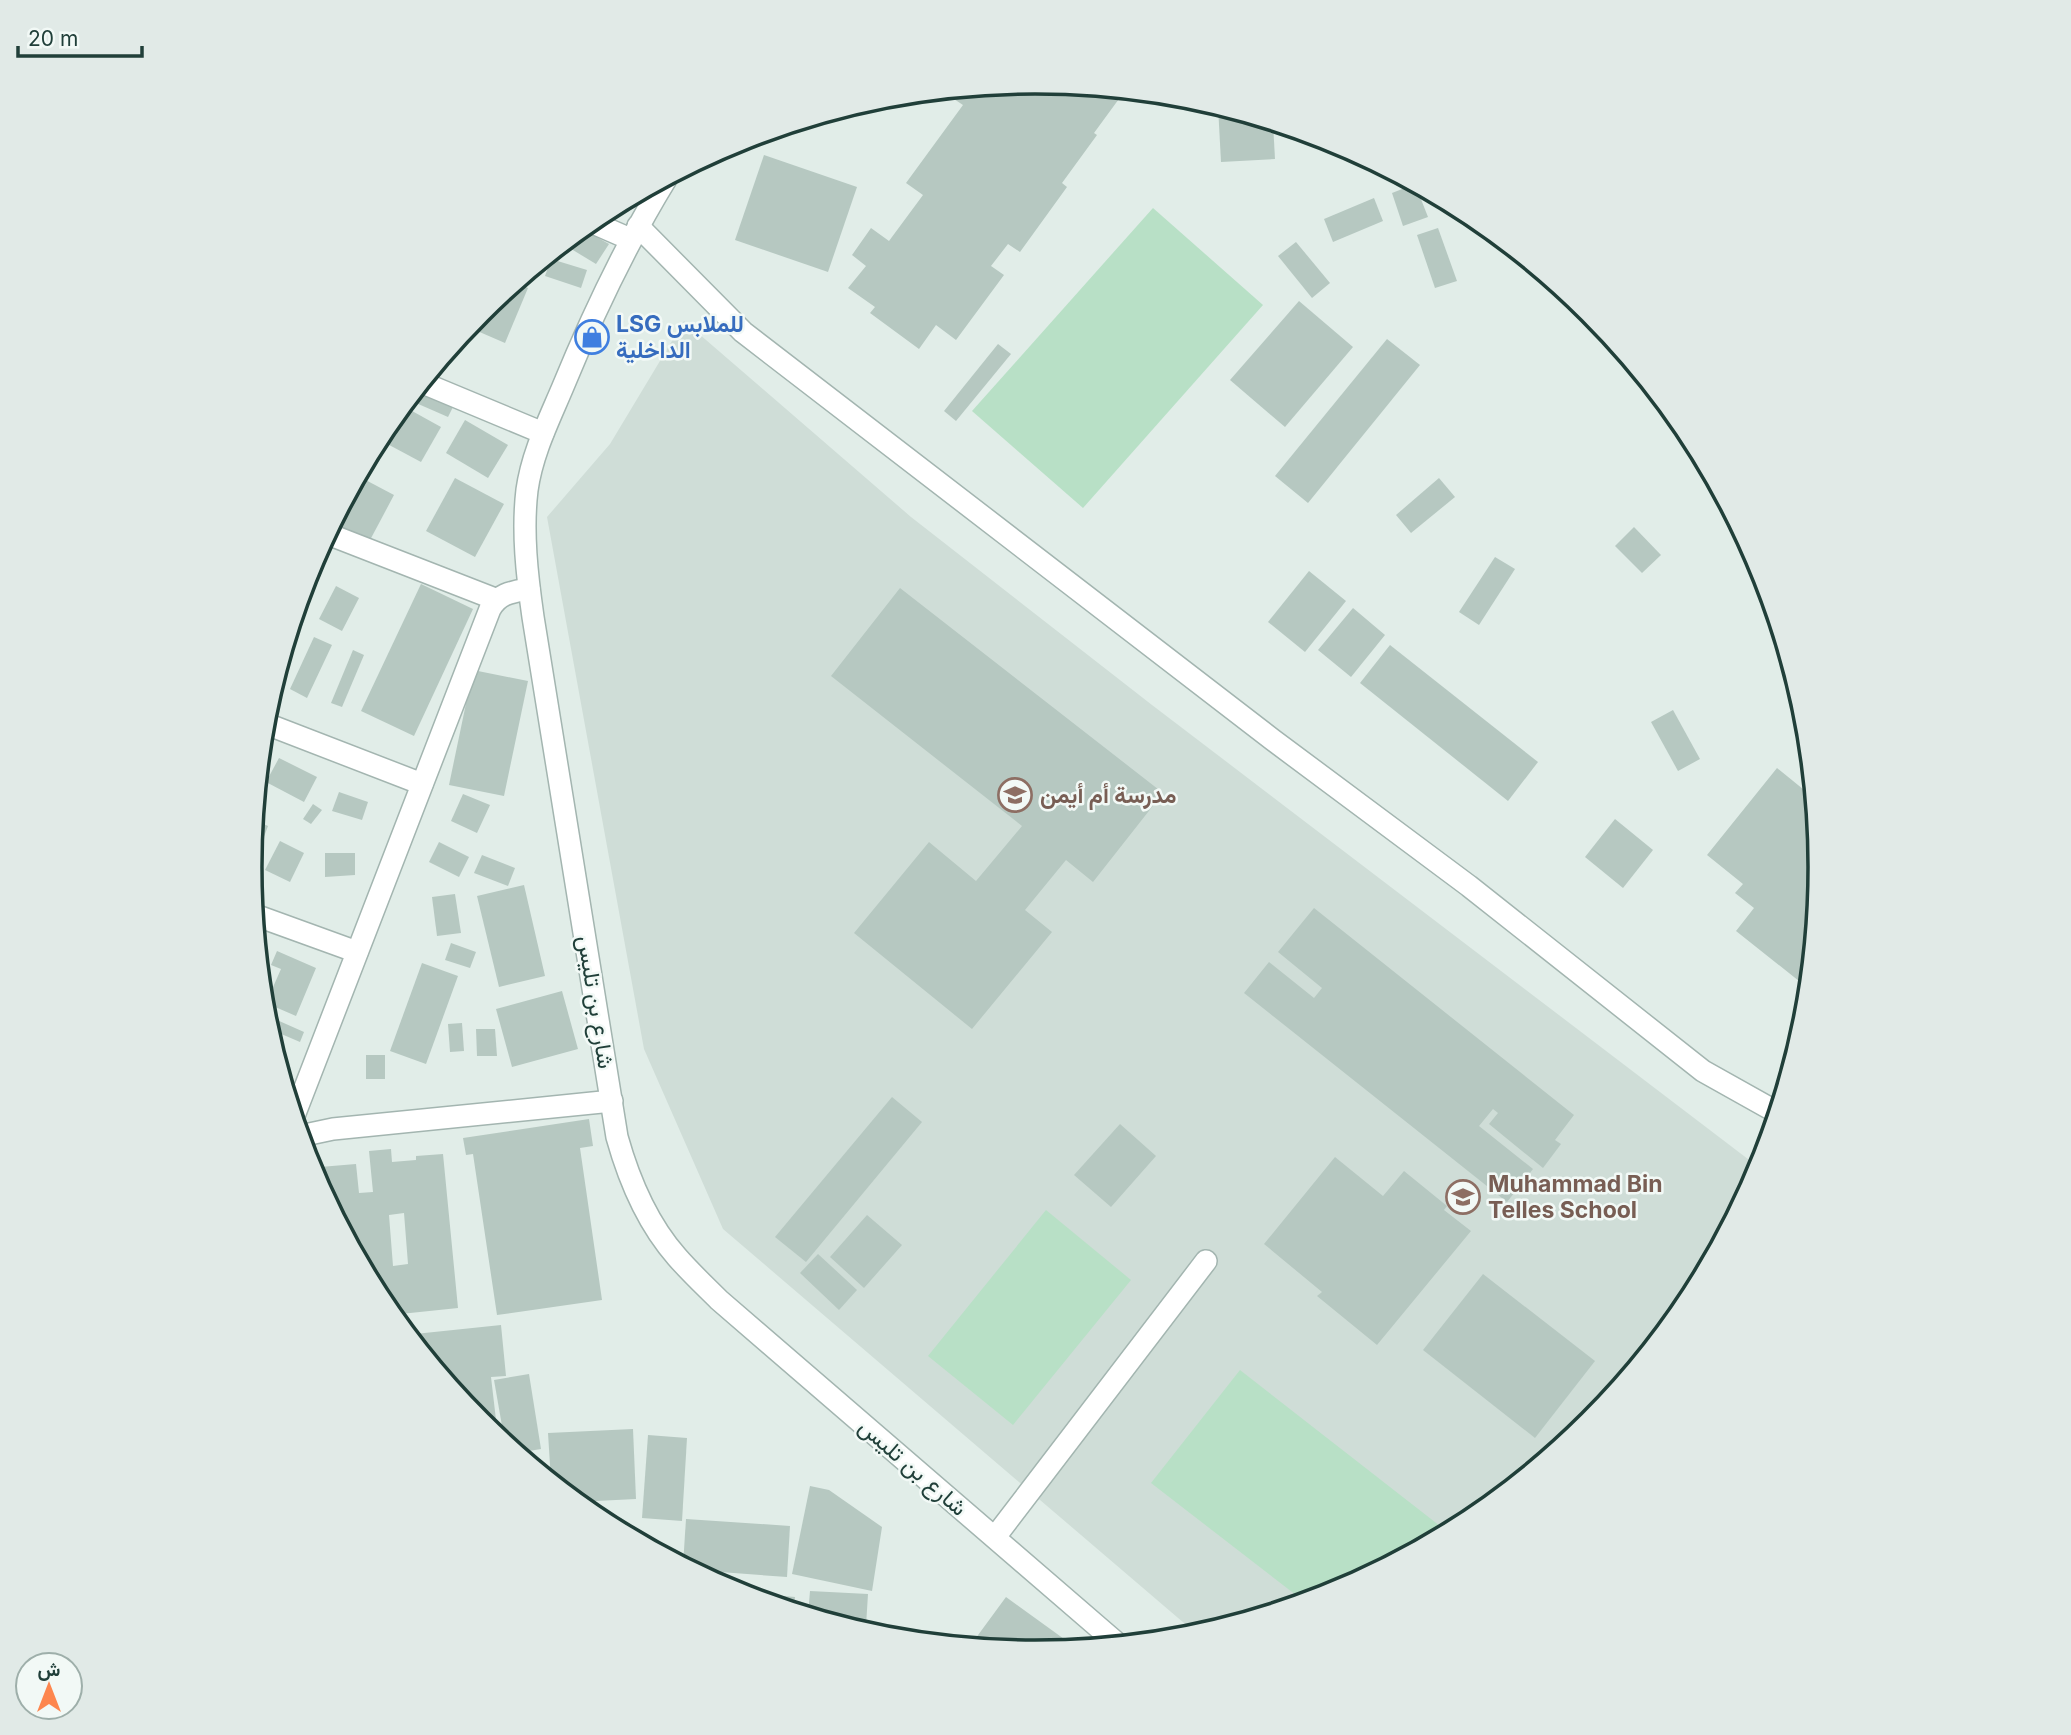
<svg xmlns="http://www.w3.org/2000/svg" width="2071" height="1735" viewBox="0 0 2071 1735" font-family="Inter,Vazirmatn,sans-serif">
	<rect width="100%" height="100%" fill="#e1ede8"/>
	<!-- built -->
	<path fill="#cfddd7" d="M 684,321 L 911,517 L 1152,705 L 1761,1169 L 1722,1240 L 1566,1443 L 1471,1521 L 1336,1593 L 1198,1635 L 723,1229 L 644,1049 L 547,517 L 610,444 Z"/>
	<!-- green -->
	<g fill="#b8e0c6">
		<path d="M 1153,208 L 1263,305 L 1083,508 L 972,411 Z"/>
		<path d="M 1046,1210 L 1131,1280 L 1013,1425 L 928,1356 Z"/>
		<path d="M 1240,1370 L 1449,1533 L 1336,1593 L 1305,1602 L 1151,1483 Z"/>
	</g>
	<!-- building -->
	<g fill="#b6c8c1" fill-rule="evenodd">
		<path d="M 1036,82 L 1130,92 L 1128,95 L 1124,92 L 1094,133 L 1097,135 L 1062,183 L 1067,187 L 1020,252 L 1008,244 L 991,266 L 1004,275 L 956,340 L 936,325 L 919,349 L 870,313 L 875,307 L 848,288 L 866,266 L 852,255 L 871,228 L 889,241 L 923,195 L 906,183 L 963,105 L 948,95 L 951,91 Z"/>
		<path d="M 1218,106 L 1273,123 L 1275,159 L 1221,162 Z"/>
		<path d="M 764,155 L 857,187 L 828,272 L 735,240 Z"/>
		<path d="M 1415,184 L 1428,217 L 1403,226 L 1392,193 Z"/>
		<path d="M 1374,198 L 1383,221 L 1333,242 L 1324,219 Z"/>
		<path d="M 1438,228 L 1457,281 L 1435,288 L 1417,235 Z"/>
		<path d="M 582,229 L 609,244 L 596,264 L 563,244 Z"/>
		<path d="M 1296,242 L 1330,283 L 1312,298 L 1278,256 Z"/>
		<path d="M 551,259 L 587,270 L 581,288 L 545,276 Z"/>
		<path d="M 516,283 L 528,288 L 505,343 L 468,327 L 481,312 Z"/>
		<path d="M 1299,301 L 1353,347 L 1285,427 L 1230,380 Z"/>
		<path d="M 1387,339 L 1420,365 L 1308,503 L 1275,476 Z"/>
		<path d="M 998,344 L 1011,354 L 956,421 L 944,411 Z"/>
		<path d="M 421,392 L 453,407 L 448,417 L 416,403 Z"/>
		<path d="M 403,406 L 441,427 L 421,462 L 378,439 Z"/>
		<path d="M 465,420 L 508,445 L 488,478 L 446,453 Z"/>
		<path d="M 358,476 L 394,495 L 369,542 L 334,523 Z"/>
		<path d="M 455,478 L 504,504 L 475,557 L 426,531 Z"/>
		<path d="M 1439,478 L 1455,497 L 1411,533 L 1396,515 Z"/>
		<path d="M 1634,527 L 1661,555 L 1642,573 L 1615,546 Z"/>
		<path d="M 1495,557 L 1515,569 L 1479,625 L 1459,612 Z"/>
		<path d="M 315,558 L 325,561 L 306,610 L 298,607 Z"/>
		<path d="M 1309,571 L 1346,601 L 1305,652 L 1268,622 Z"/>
		<path d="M 421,584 L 473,609 L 414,736 L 361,711 Z"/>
		<path d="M 336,586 L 359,598 L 342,631 L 319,619 Z"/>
		<path d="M 900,588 L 1163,793 L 1093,882 L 1066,860 L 1025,910 L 1052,932 L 972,1029 L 854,933 L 929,842 L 976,881 L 1022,826 L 831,676 Z"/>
		<path d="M 1353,608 L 1385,635 L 1351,677 L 1318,650 Z"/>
		<path d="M 314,637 L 332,645 L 307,698 L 290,689 Z"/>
		<path d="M 1390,645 L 1538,762 L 1508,801 L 1360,683 Z"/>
		<path d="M 353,650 L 364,655 L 342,707 L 331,703 Z"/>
		<path d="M 473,670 L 528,681 L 504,796 L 449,785 Z"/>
		<path d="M 1673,710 L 1700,759 L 1678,771 L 1651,722 Z"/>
		<path d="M 279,758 L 317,777 L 304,802 L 266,782 Z"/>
		<path d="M 1777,768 L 1814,798 L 1806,807 L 1816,815 L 1821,868 L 1809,989 L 1736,931 L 1754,908 L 1735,893 L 1743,884 L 1707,855 Z"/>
		<path d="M 339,792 L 368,802 L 362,820 L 332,811 Z"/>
		<path d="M 463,794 L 490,805 L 477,833 L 451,821 Z"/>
		<path d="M 313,804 L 322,810 L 311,824 L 303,819 Z"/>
		<path d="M 1615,819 L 1653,850 L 1623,888 L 1585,857 Z"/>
		<path d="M 255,820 L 268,826 L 251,871 L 250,867 Z"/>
		<path d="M 280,841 L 304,853 L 290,882 L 265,870 Z"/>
		<path d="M 439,842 L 469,857 L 459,877 L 429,862 Z"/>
		<path d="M 325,853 L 355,853 L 355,875 L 325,877 Z"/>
		<path d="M 482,855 L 515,868 L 508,886 L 474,873 Z"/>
		<path d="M 524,885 L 545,976 L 499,987 L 477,896 Z"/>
		<path d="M 455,894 L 461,933 L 437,936 L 432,897 Z"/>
		<path d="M 1314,908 L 1574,1115 L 1555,1140 L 1561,1144 L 1543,1168 L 1489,1124 L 1498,1113 L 1493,1109 L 1479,1126 L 1533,1169 L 1507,1202 L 1244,993 L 1269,962 L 1314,998 L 1322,988 L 1278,952 Z"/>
		<path d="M 451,943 L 476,952 L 470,968 L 445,960 Z"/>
		<path d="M 277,951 L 316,968 L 296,1016 L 266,1003 L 281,969 L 271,965 Z"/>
		<path d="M 422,963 L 458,976 L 426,1064 L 390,1051 Z"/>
		<path d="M 562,991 L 578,1049 L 512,1067 L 496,1009 Z"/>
		<path d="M 277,1020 L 304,1032 L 300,1042 L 272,1030 Z"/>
		<path d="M 462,1023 L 464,1051 L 450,1052 L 448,1024 Z"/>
		<path d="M 476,1029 L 495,1029 L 497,1056 L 477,1056 Z"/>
		<rect x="366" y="1055" width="19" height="24"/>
		<path d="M 892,1097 L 922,1122 L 806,1262 L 775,1237 Z"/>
		<path d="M 589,1119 L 593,1146 L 580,1148 L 602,1300 L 497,1315 L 473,1154 L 466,1155 L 463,1138 Z"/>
		<path d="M 1120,1124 L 1156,1156 L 1111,1207 L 1074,1175 Z"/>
		<path d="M 391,1149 L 392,1162 L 416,1160 L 416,1156 L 443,1154 L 458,1308 L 391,1315 L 385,1307 L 383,1282 L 371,1283 L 322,1191 L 320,1167 L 356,1164 L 359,1193 L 373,1192 L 369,1151 ZM 404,1213 L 408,1264 L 393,1266 L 389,1215 Z"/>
		<path d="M 1335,1157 L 1383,1196 L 1404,1171 L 1447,1206 L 1444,1210 L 1471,1231 L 1377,1345 L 1317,1296 L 1322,1292 L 1264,1244 Z"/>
		<path d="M 867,1215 L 902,1245 L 864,1288 L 830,1257 Z"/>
		<path d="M 818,1254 L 857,1290 L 839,1310 L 800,1273 Z"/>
		<path d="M 1483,1274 L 1595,1361 L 1535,1438 L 1423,1350 Z"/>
		<path d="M 501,1325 L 506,1376 L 491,1377 L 498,1437 L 480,1422 L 417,1345 L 415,1334 Z"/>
		<path d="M 529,1374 L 541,1449 L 517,1453 L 505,1443 L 494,1380 Z"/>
		<path d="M 633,1429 L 636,1499 L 576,1502 L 551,1481 L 548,1433 Z"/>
		<path d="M 648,1435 L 687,1438 L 682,1521 L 642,1518 Z"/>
		<path d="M 810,1486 L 829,1490 L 882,1527 L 872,1591 L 792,1574 Z"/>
		<path d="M 686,1519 L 790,1526 L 787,1577 L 693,1570 L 683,1565 Z"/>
		<path d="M 810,1591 L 868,1594 L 866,1626 L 839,1625 L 808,1615 Z"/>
		<path d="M 736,1592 L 795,1597 L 793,1611 L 736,1593 Z"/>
		<path d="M 1006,1597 L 1071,1644 L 1067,1650 L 1035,1653 L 962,1645 L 965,1642 L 970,1646 Z"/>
	</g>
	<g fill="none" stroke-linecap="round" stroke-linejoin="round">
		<!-- minor casing -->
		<g stroke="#a3b5b0" stroke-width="24">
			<g id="minor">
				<path d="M 666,179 C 625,246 592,316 562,389 C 548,422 532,454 527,490 C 522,532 527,575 533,617 L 617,1137 C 629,1180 647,1223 677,1257 C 690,1272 705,1286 719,1300 L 1119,1645"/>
				<path d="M 591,222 L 630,239"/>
				<path d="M 638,226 L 743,332 L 1273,740 L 1469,886 L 1703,1071 L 1778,1113"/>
				<path d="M 423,383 L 543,433"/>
				<path d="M 328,534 L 495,599"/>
				<path d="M 264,723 L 422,784"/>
				<path d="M 255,915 L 357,952"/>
				<path d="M 294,1116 L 490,609 C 499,593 512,592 529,589"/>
				<path d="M 300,1136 L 333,1129 L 612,1101"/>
				<path d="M 995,1537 L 1206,1261"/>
			</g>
		</g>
		<!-- minor -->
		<use href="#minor" stroke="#fff" stroke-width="21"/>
	</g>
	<!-- icons -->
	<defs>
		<g id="shop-ring" transform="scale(1.75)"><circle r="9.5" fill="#f2f9f6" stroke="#3f7fe0" stroke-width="1.5"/><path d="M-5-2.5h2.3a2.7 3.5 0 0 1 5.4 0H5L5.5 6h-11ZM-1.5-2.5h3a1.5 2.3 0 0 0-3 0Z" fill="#3f7fe0"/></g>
		<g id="school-ring" transform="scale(1.75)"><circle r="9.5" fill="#f2f9f6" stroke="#8d6e63" stroke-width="1.5"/><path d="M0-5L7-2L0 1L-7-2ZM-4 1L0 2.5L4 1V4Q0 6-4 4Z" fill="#8d6e63"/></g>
	</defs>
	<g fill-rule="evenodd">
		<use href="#shop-ring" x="592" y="337"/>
		<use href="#school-ring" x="1015" y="795"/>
		<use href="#school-ring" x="1463" y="1197"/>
	</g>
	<g text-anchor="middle" stroke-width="5" stroke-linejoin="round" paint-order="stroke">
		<!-- shop labels -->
		<g font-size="23" font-weight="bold" fill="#366cbe" stroke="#f2f9f6" text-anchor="start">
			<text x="616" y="332">LSG للملابس<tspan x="616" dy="26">الداخلية</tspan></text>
		</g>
		<!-- education labels -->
		<g font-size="23" font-weight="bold" fill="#785e54" stroke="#f2f9f6" text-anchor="start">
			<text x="1040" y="803">مدرسة أم أيمن</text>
			<text x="1488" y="1192">Muhammad Bin<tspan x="1488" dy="26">Telles School</tspan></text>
		</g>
		<!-- street labels -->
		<g font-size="23" fill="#203f39" stroke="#f2f9f6">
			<text transform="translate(596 1002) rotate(81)" y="8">شارع بن تليس</text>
			<text transform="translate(913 1467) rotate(41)" y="8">شارع بن تليس</text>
		</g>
	</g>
	<!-- crop -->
	<path d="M0 0H2071V1735H0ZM262 867a773 773 0 1 1 1546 0a773 773 0 1 1-1546 0Z" fill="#e1eae7" fill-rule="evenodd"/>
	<path fill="none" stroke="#203f39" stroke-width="3.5" d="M262 867a773 773 0 1 1 1546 0a773 773 0 1 1-1546 0Z"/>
	<!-- north arrow -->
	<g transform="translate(49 1686)"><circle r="33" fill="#f2f9f6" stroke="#9eafaa" stroke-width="2"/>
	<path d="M0-5L12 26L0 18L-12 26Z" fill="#fd864e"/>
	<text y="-10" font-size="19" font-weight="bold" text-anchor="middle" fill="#203f39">ش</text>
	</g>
	<!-- scale -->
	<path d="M18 46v10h124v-10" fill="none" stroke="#203f39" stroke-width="3.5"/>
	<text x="28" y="46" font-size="21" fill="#203f39" stroke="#f2f9f6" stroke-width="5" paint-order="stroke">20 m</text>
</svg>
